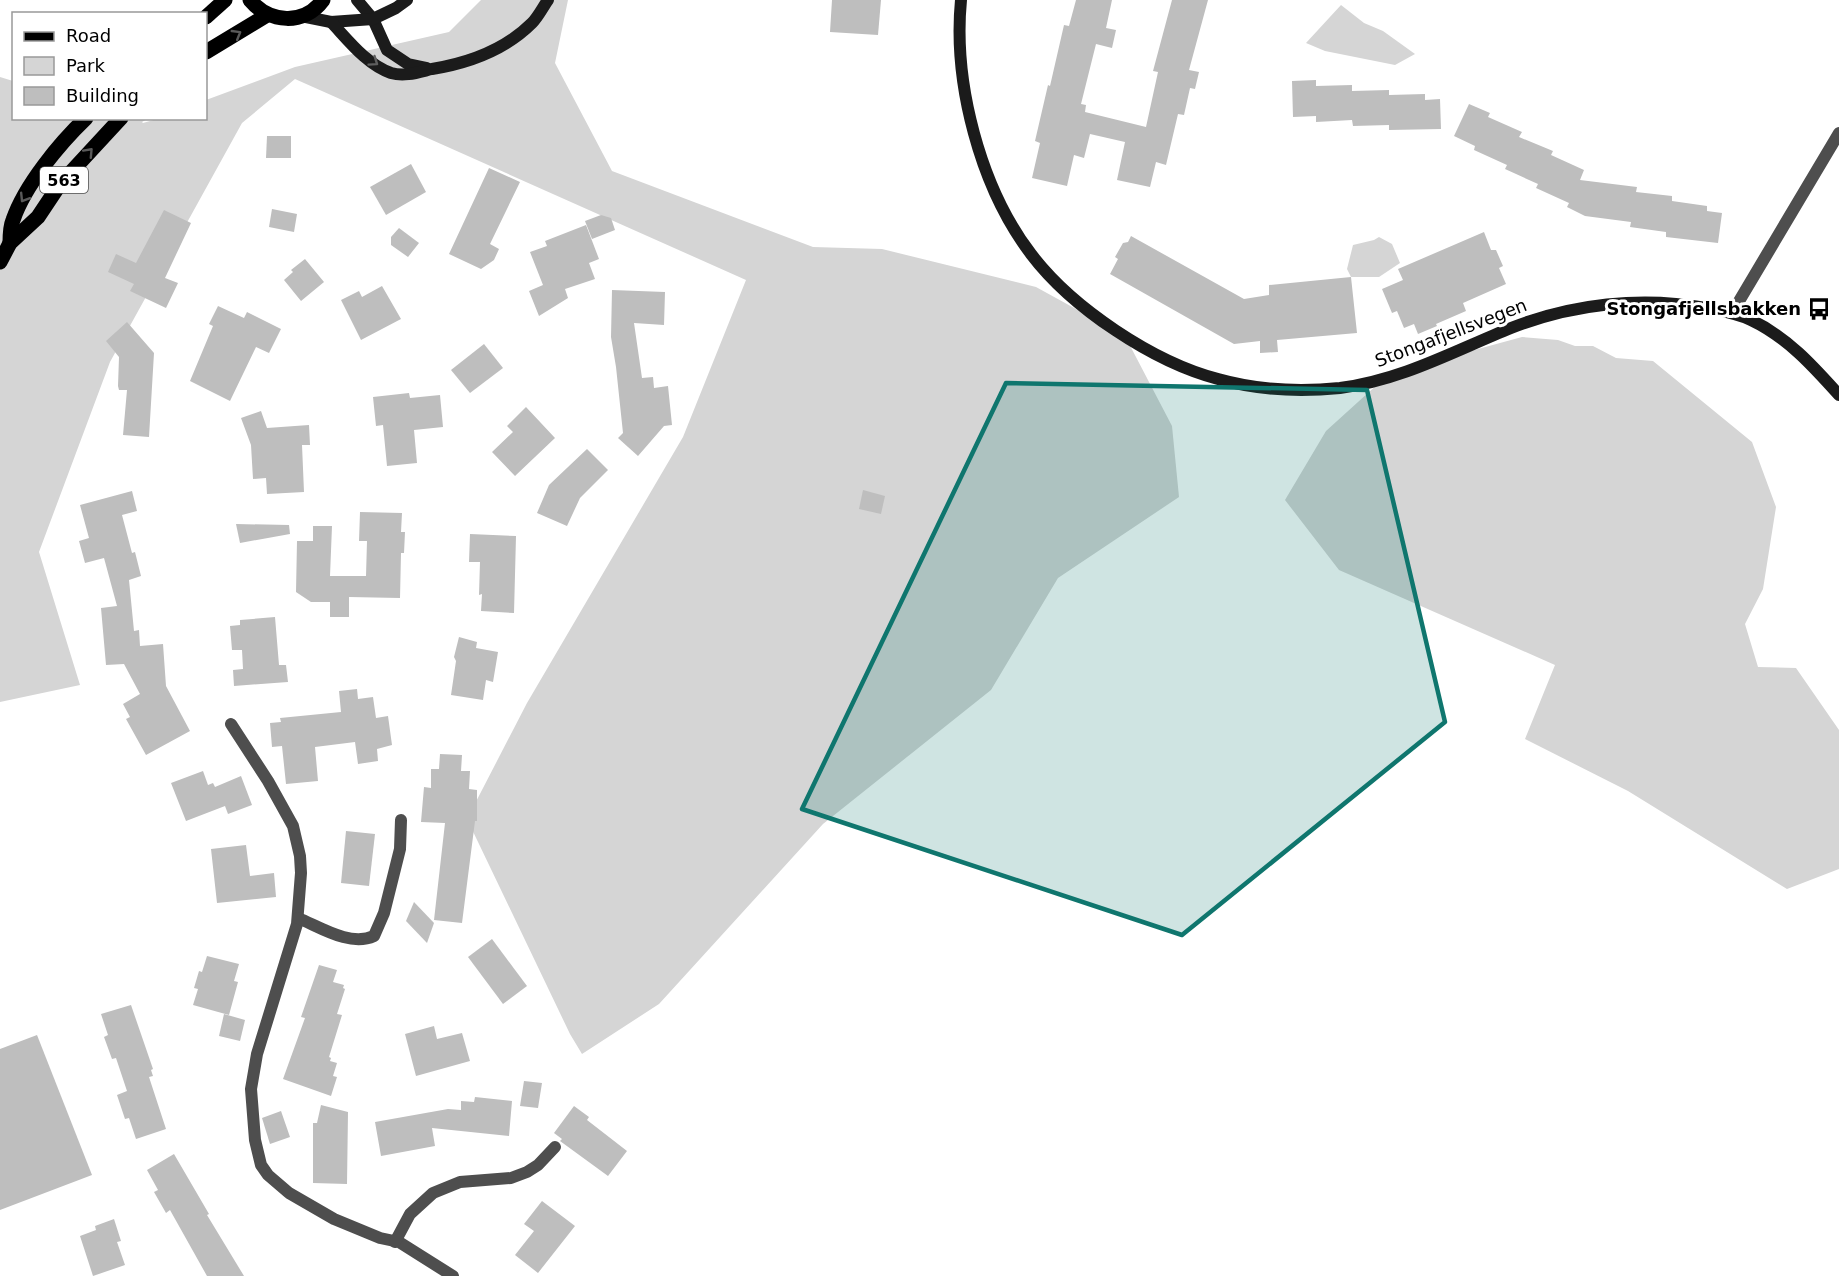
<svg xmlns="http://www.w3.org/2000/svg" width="1839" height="1276" viewBox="0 0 1839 1276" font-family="'DejaVu Sans',sans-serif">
	<rect width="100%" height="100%" fill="#fff"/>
	<!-- green -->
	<g fill="#d5d5d5">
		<path d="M 481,0 L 568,0 L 555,63 L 612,171 L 813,247 L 882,249 L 1036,287 L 1125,336 L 1172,426 L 1179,497 L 1058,578 L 991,690 L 823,824 L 659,1004 L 582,1054 L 570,1034 L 467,819 L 527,703 L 683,437 L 746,280 L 295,79 L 242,123 L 110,362 L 39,552 L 80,685 L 0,702 L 0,77 L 13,81 L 14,118 L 147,119 L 142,122 L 143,123 L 157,119 L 206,118 L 206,100 L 295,67 L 449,32 Z"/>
		<path d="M 1341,5 L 1364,23 L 1383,31 L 1415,54 L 1395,65 L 1325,51 L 1306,43 Z"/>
		<path d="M 1379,237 L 1392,244 L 1400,263 L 1379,277 L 1351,277 L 1347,269 L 1353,245 L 1374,240 Z"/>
		<path d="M 1522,337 L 1558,340 L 1575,346 L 1593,346 L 1616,358 L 1653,361 L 1752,442 L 1776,507 L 1763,589 L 1745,624 L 1758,667 L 1796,668 L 1839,730 L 1839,869 L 1787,889 L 1628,791 L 1525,739 L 1555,665 L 1339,570 L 1285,500 L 1326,431 L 1390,373 Z"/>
	</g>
	<!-- building -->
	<g fill="#bebebe">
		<path d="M 832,0 L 881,0 L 878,35 L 830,32 Z"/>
		<path d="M 1076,0 L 1112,0 L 1106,28 L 1116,30 L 1112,48 L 1096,44 L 1081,104 L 1086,105 L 1085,112 L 1146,127 L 1158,72 L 1153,71 L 1172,0 L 1208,0 L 1189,70 L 1199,72 L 1195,89 L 1190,88 L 1184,115 L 1178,114 L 1166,165 L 1156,162 L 1150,187 L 1117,180 L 1125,142 L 1090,134 L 1084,158 L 1074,155 L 1067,186 L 1032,178 L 1040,143 L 1035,141 L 1048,85 L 1050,86 L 1064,25 L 1069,26 Z"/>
		<path d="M 1316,80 L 1316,86 L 1352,85 L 1352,91 L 1389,90 L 1389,95 L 1425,94 L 1425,100 L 1440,99 L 1441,129 L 1389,130 L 1389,125 L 1353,126 L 1352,120 L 1316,122 L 1316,116 L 1293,117 L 1292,81 Z"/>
		<path d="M 1469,104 L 1490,113 L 1488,117 L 1522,132 L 1519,137 L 1553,151 L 1551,155 L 1584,170 L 1580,180 L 1637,187 L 1636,192 L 1672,196 L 1672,201 L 1707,206 L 1707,211 L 1722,213 L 1718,243 L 1666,237 L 1666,232 L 1630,227 L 1631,222 L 1585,216 L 1567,207 L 1569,203 L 1536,188 L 1538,184 L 1505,169 L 1507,165 L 1474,150 L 1475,146 L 1454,136 Z"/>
		<path d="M 267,136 L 291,136 L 291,158 L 266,158 Z"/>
		<path d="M 411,164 L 426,192 L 386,215 L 370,187 Z"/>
		<path d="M 489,168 L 520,182 L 490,244 L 499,249 L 494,260 L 481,269 L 449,254 Z"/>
		<path d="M 272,209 L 297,214 L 294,232 L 269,227 Z"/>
		<path d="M 164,210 L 191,223 L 165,278 L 178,283 L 166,308 L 130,291 L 134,284 L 108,272 L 116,254 L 136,263 Z"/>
		<path d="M 601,215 L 611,218 L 615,230 L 592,239 L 585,221 Z"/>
		<path d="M 586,225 L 599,259 L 589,263 L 595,279 L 565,289 L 568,298 L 539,316 L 529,291 L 543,285 L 530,252 L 547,246 L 545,241 Z"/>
		<path d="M 399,228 L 419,243 L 408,257 L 391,245 L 391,237 Z"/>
		<path d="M 1484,232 L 1491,250 L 1496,250 L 1503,266 L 1499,268 L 1506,284 L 1463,303 L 1466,311 L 1436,324 L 1437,326 L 1418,334 L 1414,324 L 1404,328 L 1397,311 L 1392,313 L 1382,289 L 1403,280 L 1398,269 Z"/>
		<path d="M 1131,236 L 1244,299 L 1269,295 L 1269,285 L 1351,277 L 1357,333 L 1277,340 L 1278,352 L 1260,353 L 1260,341 L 1234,344 L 1110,274 L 1118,259 L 1115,257 L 1123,243 L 1128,242 Z"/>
		<path d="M 305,259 L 324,282 L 301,301 L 284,280 L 293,272 L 291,270 Z"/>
		<path d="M 382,286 L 401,319 L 361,340 L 341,300 L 359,291 L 362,297 Z"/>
		<path d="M 612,290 L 665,292 L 664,325 L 634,323 L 642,378 L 653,377 L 654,388 L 668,386 L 672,425 L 664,426 L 638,456 L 618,438 L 623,433 L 616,367 L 611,337 Z"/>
		<path d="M 218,306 L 244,318 L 247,312 L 281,329 L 269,353 L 256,347 L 230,401 L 190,381 L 213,326 L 209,324 Z"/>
		<path d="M 127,322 L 154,353 L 149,437 L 123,435 L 127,390 L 119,390 L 118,386 L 119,357 L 106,341 Z"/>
		<path d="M 484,344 L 503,368 L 470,393 L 451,370 Z"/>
		<path d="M 409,393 L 410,398 L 440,395 L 443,427 L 414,430 L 417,463 L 387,466 L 383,425 L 376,426 L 373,397 Z"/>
		<path d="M 526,407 L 555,438 L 515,476 L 492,452 L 513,432 L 507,426 Z"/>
		<path d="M 261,411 L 267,428 L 309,425 L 310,445 L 302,445 L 304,492 L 267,494 L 266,478 L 253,479 L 251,445 L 241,418 Z"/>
		<path d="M 587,449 L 608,470 L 580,498 L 567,526 L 537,513 L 549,485 Z"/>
		<path d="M 863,490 L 885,496 L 881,514 L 859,509 Z"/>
		<path d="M 132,491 L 137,511 L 122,515 L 132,553 L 135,552 L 141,576 L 129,580 L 134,631 L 139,630 L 140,646 L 163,644 L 166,686 L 190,731 L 146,755 L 126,719 L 130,717 L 123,704 L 140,694 L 124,664 L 106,665 L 101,608 L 117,606 L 104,558 L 85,563 L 79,541 L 89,538 L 80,505 Z"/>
		<path d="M 360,512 L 402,513 L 401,532 L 405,532 L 404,553 L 401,553 L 400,598 L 349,597 L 349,617 L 330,617 L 330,602 L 311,602 L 296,592 L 297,541 L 313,541 L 313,526 L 332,526 L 330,576 L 366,576 L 367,541 L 359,541 Z"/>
		<path d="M 236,524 L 289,525 L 290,534 L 240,543 Z"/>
		<path d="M 470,534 L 516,536 L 514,613 L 481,611 L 482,594 L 479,595 L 480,562 L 469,562 Z"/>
		<path d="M 275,617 L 279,665 L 286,665 L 288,682 L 234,686 L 233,670 L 243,669 L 242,650 L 232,650 L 230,626 L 240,625 L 240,620 Z"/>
		<path d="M 459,637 L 477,642 L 476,648 L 498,652 L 493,682 L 486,680 L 483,700 L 451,695 L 456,661 L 454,657 Z"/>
		<path d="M 357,689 L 358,699 L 373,697 L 376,718 L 388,716 L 392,745 L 377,749 L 378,761 L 358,764 L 355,742 L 315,747 L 318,781 L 286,784 L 282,746 L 272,747 L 270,723 L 281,722 L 280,718 L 341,712 L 339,691 Z"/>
		<path d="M 440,754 L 462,755 L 461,771 L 470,771 L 469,789 L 477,790 L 477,821 L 475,821 L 462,923 L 434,920 L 445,823 L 421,822 L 424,787 L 431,788 L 431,769 L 439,769 Z"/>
		<path d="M 203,771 L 208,785 L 213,783 L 215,787 L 241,776 L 252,805 L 228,814 L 225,806 L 186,821 L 171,783 Z"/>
		<path d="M 346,831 L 375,834 L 369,886 L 341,883 Z"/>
		<path d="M 246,845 L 250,876 L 274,873 L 276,897 L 217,903 L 211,849 Z"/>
		<path d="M 414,902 L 434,923 L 427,943 L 406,921 Z"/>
		<path d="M 492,939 L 527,986 L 503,1004 L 468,957 Z"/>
		<path d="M 207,956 L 239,964 L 234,981 L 238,982 L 229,1015 L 193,1005 L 198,989 L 194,988 L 199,971 L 202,972 Z"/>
		<path d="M 319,965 L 337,970 L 333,982 L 344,985 L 343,988 L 345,989 L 337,1014 L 342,1015 L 329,1057 L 331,1058 L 330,1061 L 337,1063 L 333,1076 L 337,1077 L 331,1096 L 283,1079 L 305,1018 L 301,1017 Z"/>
		<path d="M 131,1005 L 153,1069 L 151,1070 L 153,1076 L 149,1077 L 166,1129 L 136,1139 L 129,1118 L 125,1119 L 117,1095 L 127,1091 L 116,1058 L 112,1059 L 104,1037 L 108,1035 L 101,1014 Z"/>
		<path d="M 224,1014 L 245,1020 L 240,1041 L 219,1036 Z"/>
		<path d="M 434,1026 L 437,1039 L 462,1033 L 470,1061 L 416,1076 L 405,1034 Z"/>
		<path d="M 37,1035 L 92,1175 L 0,1210 L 0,1049 Z"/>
		<path d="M 524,1081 L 542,1083 L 538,1108 L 520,1106 Z"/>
		<path d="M 475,1097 L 512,1101 L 509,1136 L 432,1128 L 435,1146 L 381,1156 L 375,1122 L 448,1109 L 461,1110 L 461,1101 L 474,1102 Z"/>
		<path d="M 321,1105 L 348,1112 L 347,1184 L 313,1183 L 313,1123 L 317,1123 Z"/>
		<path d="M 574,1106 L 589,1117 L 587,1120 L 627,1151 L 608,1176 L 560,1141 L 562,1139 L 554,1133 Z"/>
		<path d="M 281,1111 L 290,1137 L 270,1144 L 262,1118 Z"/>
		<path d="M 174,1154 L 209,1214 L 207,1215 L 244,1276 L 207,1276 L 170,1210 L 166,1213 L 154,1192 L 158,1190 L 147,1170 Z"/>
		<path d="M 542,1201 L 575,1226 L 538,1273 L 515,1255 L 534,1231 L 524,1224 Z"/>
		<path d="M 114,1219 L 121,1241 L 117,1242 L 125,1265 L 93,1276 L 80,1236 L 96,1230 L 95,1226 Z"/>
	</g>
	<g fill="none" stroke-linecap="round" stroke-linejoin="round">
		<!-- street -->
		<g stroke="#4e4e4e" stroke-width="12">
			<path d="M 1732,313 L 1839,133"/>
			<path d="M 231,724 L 268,781 L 293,826 L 300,856 L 301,873 L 297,924 L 257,1054 L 251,1089 L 255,1140 L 261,1165 L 268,1175 L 289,1193 L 334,1219 L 380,1238 L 399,1242 L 453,1276"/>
			<path d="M 298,918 C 320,927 350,947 374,936 L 384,913 L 400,849 L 401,820"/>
			<path d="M 395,1242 L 410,1214 L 433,1193 L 460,1182 L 511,1178 L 527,1172 L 538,1165 L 555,1147"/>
		</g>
		<!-- secondary -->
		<g stroke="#1b1b1b" stroke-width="12">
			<path d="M 357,0 L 373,19 L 387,50 L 408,64 L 427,68"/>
			<path d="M 961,0 C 953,83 980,187 1031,254 C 1072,308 1153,362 1218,379 C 1257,390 1300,392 1340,388 C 1402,380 1454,351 1511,328 C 1572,304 1641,296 1706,308 C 1721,311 1736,313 1751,320 C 1787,337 1813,366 1839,395"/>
			<path d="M 301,16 L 331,22 L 373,19 L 396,8 L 407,0"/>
			<path d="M 331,22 C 348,40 367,65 391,73 C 405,77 419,72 432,69 C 469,63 505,50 532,23 C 538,17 543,7 548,0"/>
		</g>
		<!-- primary -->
		<g stroke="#000" stroke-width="15">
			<path d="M 250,0 C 269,23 304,26 323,0"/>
			<path d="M 206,17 L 225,0"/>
			<path d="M 206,52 L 267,15"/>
			<path d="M 10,243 C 10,236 10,227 13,220 C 25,185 59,144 86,118"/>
			<path d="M 0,262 L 10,243 L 38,217 L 60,184 L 121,118"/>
		</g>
	</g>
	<!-- one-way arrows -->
	<defs><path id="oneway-chevron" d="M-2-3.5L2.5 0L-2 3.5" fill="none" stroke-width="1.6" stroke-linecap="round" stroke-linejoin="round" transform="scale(1.5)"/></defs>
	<g stroke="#595959">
		<use href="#oneway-chevron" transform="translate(237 34) rotate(-31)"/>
		<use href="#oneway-chevron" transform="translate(89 152) rotate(-47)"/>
		<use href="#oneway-chevron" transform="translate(24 198) rotate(122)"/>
	</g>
	<use stroke="#5f5f5f" href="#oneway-chevron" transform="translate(374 62) rotate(35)"/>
	<!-- marked area -->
	<path fill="#0f766e" fill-opacity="0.2" stroke="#0f766e" stroke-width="4.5" stroke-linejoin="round" d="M 1006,383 L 1367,390 L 1445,722 L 1182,935 L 802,809 Z"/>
	<!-- icons -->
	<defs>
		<g id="bus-bare" transform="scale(1.8)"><path d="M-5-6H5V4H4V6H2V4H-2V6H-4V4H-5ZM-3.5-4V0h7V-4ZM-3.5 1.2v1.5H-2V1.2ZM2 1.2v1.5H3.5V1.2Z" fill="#000" stroke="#fff" stroke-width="2.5" paint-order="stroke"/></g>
	</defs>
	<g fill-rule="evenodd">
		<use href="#bus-bare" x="1819" y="309"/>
	</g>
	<g text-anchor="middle" stroke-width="6" stroke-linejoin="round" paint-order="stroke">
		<!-- shield labels -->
		<rect fill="#fff" stroke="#4c4c4c" stroke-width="1.5" x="40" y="167" width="48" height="26" rx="4.5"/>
		<g font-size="16" font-weight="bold" fill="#000">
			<text x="64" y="186">563</text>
		</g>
		<!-- poi labels -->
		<g font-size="18" font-weight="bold" fill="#000" stroke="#fff" text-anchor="end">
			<text x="1801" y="315">Stongafjellsbakken</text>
		</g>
		<!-- street labels -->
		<g font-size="18" fill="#000" stroke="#fff">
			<text transform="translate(1451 333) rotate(-21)" y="6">Stongafjellsvegen</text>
		</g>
	</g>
	<!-- legend -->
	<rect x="12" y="12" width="195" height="108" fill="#ffffff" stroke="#999999" stroke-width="1.5"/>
	<rect x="24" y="32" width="30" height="9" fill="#000000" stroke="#999999" stroke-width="1.5"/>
	<text x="66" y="42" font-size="18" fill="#000000">Road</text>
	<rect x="24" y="57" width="30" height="18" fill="#d5d5d5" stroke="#999999" stroke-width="1.5"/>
	<text x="66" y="72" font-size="18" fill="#000000">Park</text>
	<rect x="24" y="87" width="30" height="18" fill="#bebebe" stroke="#999999" stroke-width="1.5"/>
	<text x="66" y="102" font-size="18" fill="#000000">Building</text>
</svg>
